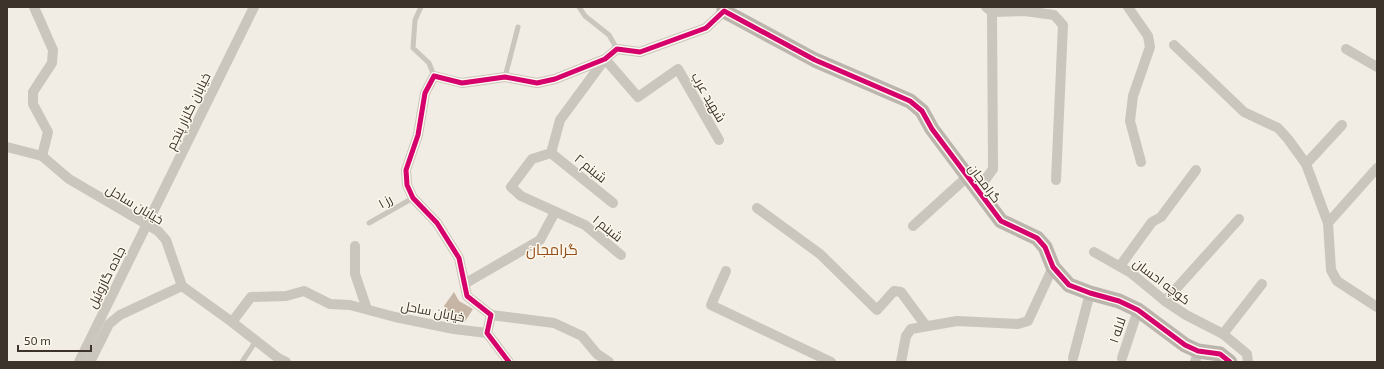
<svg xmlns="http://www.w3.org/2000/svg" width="1384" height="369" viewBox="0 0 1384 369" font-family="'Exo 2',Cairo,sans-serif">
	<rect width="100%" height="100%" fill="#f1ede4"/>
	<!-- building -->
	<path fill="#c6b4a4" d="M 454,292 L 459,301 L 473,309 L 464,323 L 446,312 L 444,306 Z"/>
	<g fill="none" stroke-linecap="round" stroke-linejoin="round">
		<!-- lane -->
		<g stroke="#cac5bd" stroke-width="5">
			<path d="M 421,7 L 415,20 L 413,48 L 429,63 L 434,76"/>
			<path d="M 579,7 L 585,16 L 609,35 L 617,49"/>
			<path d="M 505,77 L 518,27"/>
			<path d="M 369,223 L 413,198"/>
			<path d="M 242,362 L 256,341"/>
		</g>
		<!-- street -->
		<g stroke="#cac5bd" stroke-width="10">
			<path d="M 34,7 L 53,50 L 52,63 L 33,92 L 33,104 L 48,132 L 42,156"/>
			<path d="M 1128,7 L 1148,36 L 1150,47 L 1133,96 L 1130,121 L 1141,162"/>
			<path d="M 992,12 L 1025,11 L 1054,15 L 1063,25 L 1056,180"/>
			<path d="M 1174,45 L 1244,112 L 1278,128 L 1288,139 L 1306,164 L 1328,223 L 1331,270 L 1337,281 L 1377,307"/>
			<path d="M 1346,49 L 1377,67"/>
			<path d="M 7,147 L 42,156 L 69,179 L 158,231 L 166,240 L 182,286 L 232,322 L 251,297 L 286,296 L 304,291 L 330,304 L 350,305 L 395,317 L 454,329 L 487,333"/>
			<path d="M 551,153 L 613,203"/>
			<path d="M 1306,164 L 1342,125"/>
			<path d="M 977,191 L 993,169 L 992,12 L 986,7"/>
			<path d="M 757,208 L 820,254 L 877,310 L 894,291 L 901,292 L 926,326"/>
			<path d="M 1328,223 L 1377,168"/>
			<path d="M 913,226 L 967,177"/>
			<path d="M 355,246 L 355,274 L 367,309"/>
			<path d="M 1094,252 L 1131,273 L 1165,301 L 1186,315 L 1223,334 L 1247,354 L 1248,362"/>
			<path d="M 621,255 L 585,225 L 521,196 L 511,187 L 532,159 L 551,153 L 560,120 L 605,59 L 638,97 L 678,69 L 719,140"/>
			<path d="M 1120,266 L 1152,222 L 1161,217 L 1196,170"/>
			<path d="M 726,271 L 711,305 L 831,362"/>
			<path d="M 466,283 L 540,240 L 555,212"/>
			<path d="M 1165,301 L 1239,219"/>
			<path d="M 491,315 L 554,323 L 582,336 L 597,354 L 609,362"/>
			<path d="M 232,322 L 278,358 L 286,362"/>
			<path d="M 1223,334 L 1262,284"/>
			<path d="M 1073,358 L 1090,293"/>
			<path d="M 1122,358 L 1138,310"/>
			<path d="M 79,362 L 254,7"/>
			<path d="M 90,362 L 109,324 L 120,315 L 182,286"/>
			<path d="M 509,362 L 487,333 L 491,315 L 467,296 L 459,258 L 437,223 L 413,198 L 407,185 L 406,170 L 418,135 L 425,93 L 434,76 L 462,83 L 505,77 L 537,83 L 555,79 L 605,59 L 617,49 L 640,52 L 706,28 L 724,11"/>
			<path d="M 901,362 L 906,336 L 911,329 L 957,321 L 1018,324 L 1028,321 L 1053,267"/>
			<path d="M 1195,362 L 1198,351"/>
		</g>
		<!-- secondary -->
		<path stroke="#bbb5ad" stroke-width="15" d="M 724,7 L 724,11 L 815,60 L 910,101 L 922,111 L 932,129 L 1001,221 L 1037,238 L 1045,247 L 1053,267 L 1069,285 L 1090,293 L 1119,301 L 1138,310 L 1185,345 L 1198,351 L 1220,354 L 1230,362"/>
		<!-- cycleway casing -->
		<g stroke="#fcf8ed" stroke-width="8">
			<path id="cycleway" d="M 509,362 L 487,333 L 491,315 L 467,296 L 459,258 L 437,223 L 413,198 L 407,185 L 406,170 L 418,135 L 425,93 L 434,76 L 462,83 L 505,77 L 537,83 L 555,79 L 605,59 L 617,49 L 640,52 L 706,28 L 724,11 L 815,60 L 910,101 L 922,111 L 932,129 L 1001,221 L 1037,238 L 1045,247 L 1053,267 L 1069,285 L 1090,293 L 1119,301 L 1138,310 L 1185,345 L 1198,351 L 1220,354 L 1230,362"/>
		</g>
		<!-- cycleway -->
		<use href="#cycleway" stroke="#d6006c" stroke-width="5"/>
	</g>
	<g text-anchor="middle" stroke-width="3" stroke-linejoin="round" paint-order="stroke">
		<!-- street labels -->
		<g font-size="13" fill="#3c332a" stroke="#fcf8ed">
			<text transform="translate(709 97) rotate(60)" y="5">شهید عرب</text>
			<text transform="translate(188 111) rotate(-64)" y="5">خیابان گلزار پنجم</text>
			<text transform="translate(591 168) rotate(39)" y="5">شبنم ۲</text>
			<text transform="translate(985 183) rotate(53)" y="5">گرامجان</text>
			<text transform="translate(385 201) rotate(-29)" y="5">رز ۱</text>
			<text transform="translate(135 204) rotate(31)" y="5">خیابان ساحل</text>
			<text transform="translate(608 228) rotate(39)" y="5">شبنم ۱</text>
			<text transform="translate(106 277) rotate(-63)" y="5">جاده گازوئیل</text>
			<text transform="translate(1162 281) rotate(37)" y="5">کوچه احسان</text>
			<text transform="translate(433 311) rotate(11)" y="5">خیابان ساحل</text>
			<text transform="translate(1117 330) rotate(-71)" y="5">لاله ۱</text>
		</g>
		<!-- quarter labels -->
		<g font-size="15" fill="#944e1a" stroke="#fcf8ed">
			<text x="552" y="255">گرامجان</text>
		</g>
	</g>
	<!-- border -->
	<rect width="1384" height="369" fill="none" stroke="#3c332a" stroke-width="16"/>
	<!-- scale -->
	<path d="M18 345v6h73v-6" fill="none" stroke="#3c332a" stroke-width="2"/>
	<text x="24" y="345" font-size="12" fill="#3c332a" stroke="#fcf8ed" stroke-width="3" paint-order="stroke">50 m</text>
</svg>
